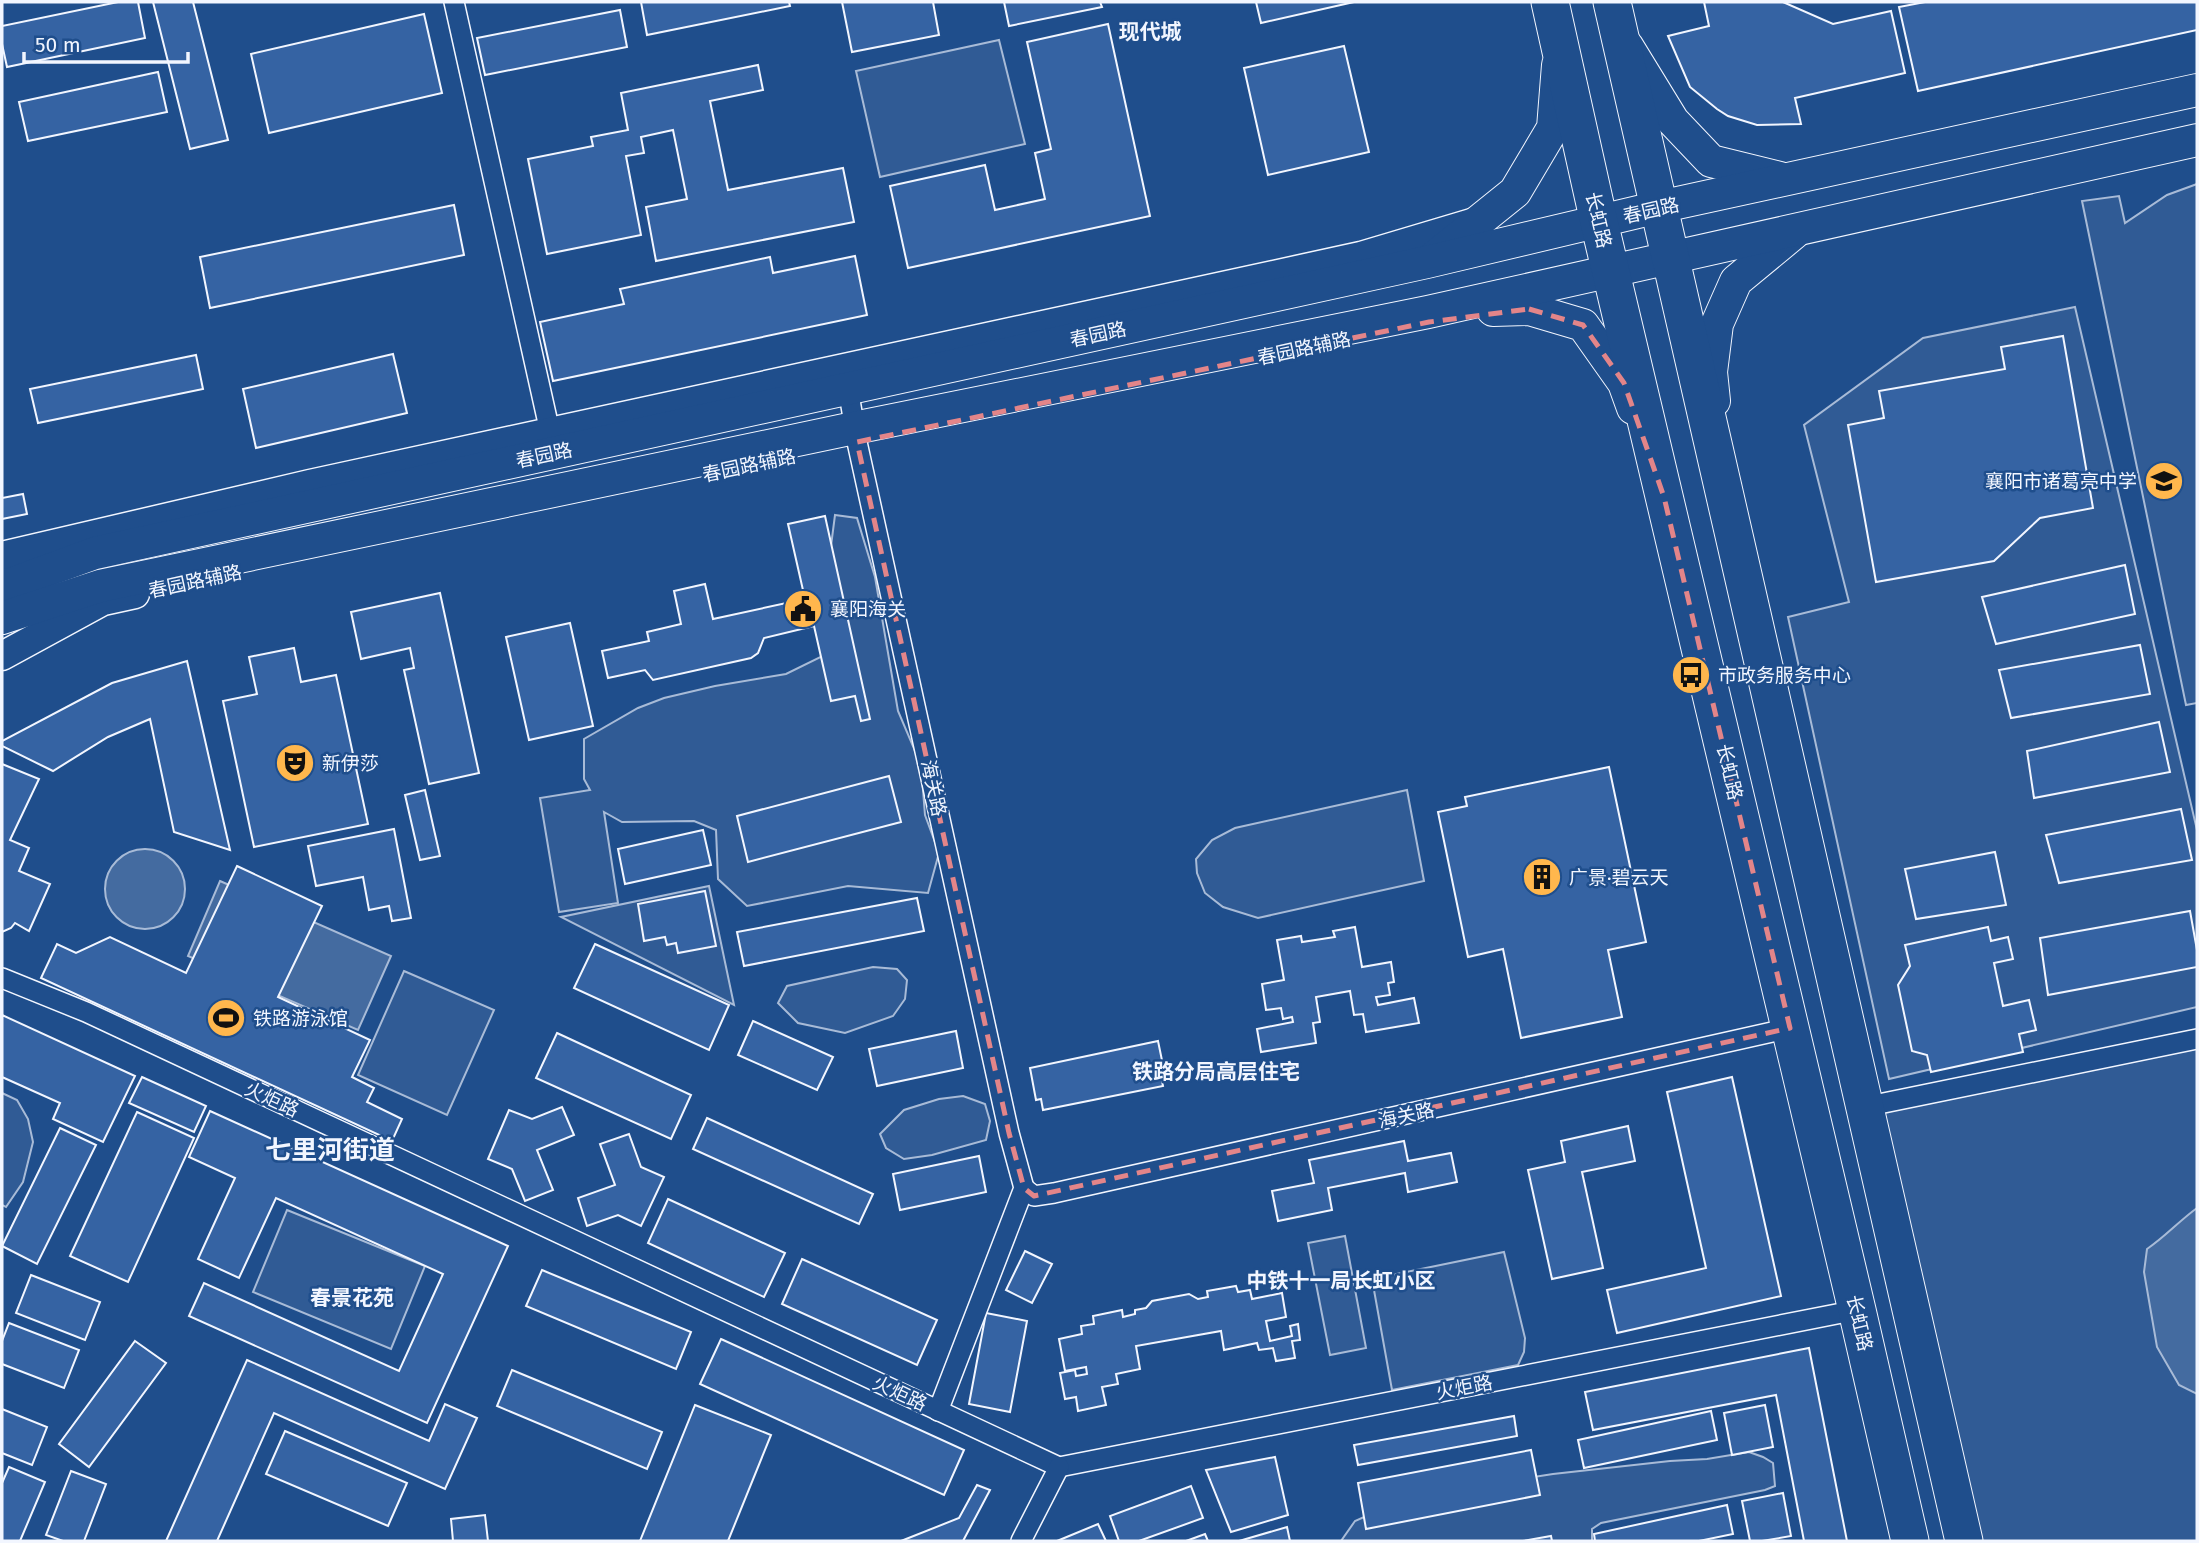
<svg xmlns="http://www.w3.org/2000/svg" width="2199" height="1543" viewBox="0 0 2199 1543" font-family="'Fira Sans','Noto Sans SC',sans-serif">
	<rect width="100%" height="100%" fill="#1f4e8c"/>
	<!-- green -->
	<g fill="#305b95" stroke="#a8bbd7" stroke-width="2">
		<path d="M 999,40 L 1025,144 L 880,177 L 856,71 Z"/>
		<path d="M 2197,184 L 2197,703 L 2186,705 L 2082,201 L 2119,196 L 2125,223 L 2167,195 Z"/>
		<path d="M 2075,307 L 2197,830 L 2197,1007 L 1889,1079 L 1788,617 L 1849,602 L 1804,425 L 1923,338 Z"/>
		<path d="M 835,515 L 857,518 L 875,577 L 898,711 L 921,765 L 925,815 L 939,853 L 928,893 L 848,886 L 747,906 L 718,879 L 716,830 L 694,821 L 622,822 L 604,812 L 618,903 L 559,912 L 540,798 L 590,790 L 584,779 L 584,739 L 638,708 L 664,698 L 715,686 L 786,674 L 835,650 L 828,569 Z"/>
		<path d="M 1407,790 L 1424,881 L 1258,918 L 1223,907 L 1205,893 L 1197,873 L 1196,859 L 1212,840 L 1235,828 Z"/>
		<path d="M 709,886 L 734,1005 L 561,917 Z"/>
		<path d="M 873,967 L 897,969 L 907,980 L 905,999 L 893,1016 L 845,1033 L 798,1023 L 778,1003 L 787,986 Z"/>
		<path d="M 404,971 L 494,1010 L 447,1115 L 358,1075 Z"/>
		<path d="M 2197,1039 L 2197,1541 L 1964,1541 L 1864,1108 Z"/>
		<path d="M 2,1093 L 17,1100 L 28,1119 L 33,1142 L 23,1182 L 6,1207 L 2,1205 Z"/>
		<path d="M 963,1096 L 985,1104 L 990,1121 L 986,1140 L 932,1155 L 904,1159 L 886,1148 L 880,1134 L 904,1110 L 939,1099 Z"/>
		<path d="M 287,1210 L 425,1266 L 391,1349 L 253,1292 Z"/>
		<path d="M 1345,1236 L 1366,1348 L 1330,1355 L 1308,1243 Z"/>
		<path d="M 1504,1252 L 1525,1338 L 1524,1352 L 1518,1365 L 1392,1390 L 1372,1279 Z"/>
		<path d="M 1749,1452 L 1763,1457 L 1773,1463 L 1775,1486 L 1765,1490 L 1601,1523 L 1592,1529 L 1592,1541 L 1341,1541 L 1355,1521 L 1411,1496 L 1553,1474 L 1670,1461 L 1707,1459 Z"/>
	</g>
	<!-- water -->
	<g fill="#446ba0" stroke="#a8bbd7" stroke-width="2">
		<circle cx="145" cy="889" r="40"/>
		<path d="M 220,881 L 391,956 L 358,1030 L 188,956 Z"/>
		<path d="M 2197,1208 L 2197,1394 L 2179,1385 L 2157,1347 L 2144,1272 L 2147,1249 C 2165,1237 2179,1221 2197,1208 Z"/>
	</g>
	<!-- building -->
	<g fill="#3563a3" stroke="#f2f6ff" stroke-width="2">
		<path d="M 118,2 L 138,2 L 145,38 L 7,67 L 2,44 L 2,26 Z"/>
		<path d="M 153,2 L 193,2 L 228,140 L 190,149 Z"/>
		<path d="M 641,2 L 789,2 L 790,6 L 647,35 Z"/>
		<path d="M 842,2 L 933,2 L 939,35 L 852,52 Z"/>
		<path d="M 1004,2 L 1100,2 L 1102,7 L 1009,26 Z"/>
		<path d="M 1256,2 L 1354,2 L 1261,23 Z"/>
		<path d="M 1704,2 L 1783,2 L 1833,24 L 1891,11 L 1905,73 L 1795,98 L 1801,124 L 1757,125 L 1728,116 L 1717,109 L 1690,87 L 1668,36 L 1709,26 Z"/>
		<path d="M 1925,2 L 2197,2 L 2197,30 L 1918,91 L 1899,7 Z"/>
		<path d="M 620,10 L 627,47 L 485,75 L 477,38 Z"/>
		<path d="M 424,14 L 442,93 L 269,133 L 251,54 Z"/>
		<path d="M 1108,24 L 1150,216 L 908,268 L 890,186 L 985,165 L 995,210 L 1045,199 L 1035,153 L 1051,149 L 1027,42 Z"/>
		<path d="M 1344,46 L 1369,152 L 1268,175 L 1244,68 Z"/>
		<path d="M 758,65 L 763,90 L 710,101 L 728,190 L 843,168 L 854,222 L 656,261 L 646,207 L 687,199 L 673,130 L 641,137 L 644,153 L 626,156 L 641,235 L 547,254 L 528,159 L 593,146 L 591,137 L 628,130 L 621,93 Z"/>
		<path d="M 158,72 L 167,112 L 28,141 L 19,102 Z"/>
		<path d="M 454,205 L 464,255 L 210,308 L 200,257 Z"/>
		<path d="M 855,256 L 867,315 L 553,381 L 540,322 L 624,304 L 620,289 L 770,257 L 773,273 Z"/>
		<path d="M 2063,336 L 2093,508 L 2040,518 L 1994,561 L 1876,582 L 1848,425 L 1884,418 L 1879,391 L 2005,369 L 2001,347 Z"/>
		<path d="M 393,354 L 407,413 L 256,448 L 243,389 Z"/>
		<path d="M 196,355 L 203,389 L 38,423 L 30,389 Z"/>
		<path d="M 23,494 L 27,514 L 2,519 L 2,498 Z"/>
		<path d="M 825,516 L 870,719 L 861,721 L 855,696 L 831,701 L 814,626 L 764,638 L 758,653 L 751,658 L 653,680 L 645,670 L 608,678 L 602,651 L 649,641 L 647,632 L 681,624 L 674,591 L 705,584 L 713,619 L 805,599 L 788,524 Z"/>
		<path d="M 2125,565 L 2135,614 L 1996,644 L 1982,597 Z"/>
		<path d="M 440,593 L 479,773 L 429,784 L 404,670 L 414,668 L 410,648 L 361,659 L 351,612 Z"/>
		<path d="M 570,623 L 593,726 L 529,740 L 506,637 Z"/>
		<path d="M 2140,645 L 2150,694 L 2011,718 L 1999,670 Z"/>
		<path d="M 294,648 L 301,682 L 336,675 L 368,824 L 254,847 L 223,701 L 257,694 L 249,657 Z"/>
		<path d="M 187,661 L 230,850 L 174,832 L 150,719 L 108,737 L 53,771 L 2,746 L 2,741 L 112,683 Z"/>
		<path d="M 2159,722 L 2170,772 L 2034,798 L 2027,751 Z"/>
		<path d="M 2,764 L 39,779 L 10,840 L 29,848 L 19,871 L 50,884 L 29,931 L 15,923 L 11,928 L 2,932 Z"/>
		<path d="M 1609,767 L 1646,942 L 1608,950 L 1622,1017 L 1521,1038 L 1503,949 L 1468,957 L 1438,812 L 1467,806 L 1465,797 Z"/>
		<path d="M 889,776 L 901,822 L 748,862 L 737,816 Z"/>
		<path d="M 425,790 L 440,856 L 420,860 L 405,795 Z"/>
		<path d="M 2181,809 L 2192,860 L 2059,883 L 2046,835 Z"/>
		<path d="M 394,829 L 411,918 L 392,921 L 389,906 L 369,910 L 363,877 L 316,886 L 308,846 Z"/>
		<path d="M 703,830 L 711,865 L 625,884 L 618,849 Z"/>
		<path d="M 1995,852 L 2006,905 L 1916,919 L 1905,869 Z"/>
		<path d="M 237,866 L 322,906 L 278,997 L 370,1040 L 352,1077 L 374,1088 L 367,1102 L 402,1119 L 392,1141 L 41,978 L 57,944 L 76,953 L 110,937 L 186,973 Z"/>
		<path d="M 705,891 L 716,946 L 678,953 L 676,943 L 667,945 L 665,937 L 644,941 L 638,904 Z"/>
		<path d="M 917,898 L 924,931 L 744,966 L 737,932 Z"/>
		<path d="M 2190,911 L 2197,950 L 2197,967 L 2048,995 L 2040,938 Z"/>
		<path d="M 1355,927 L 1362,967 L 1391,962 L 1394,982 L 1388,983 L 1390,995 L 1376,997 L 1378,1005 L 1414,998 L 1419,1023 L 1366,1032 L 1363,1014 L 1354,1015 L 1350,991 L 1316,997 L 1320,1022 L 1313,1023 L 1316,1043 L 1261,1052 L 1257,1029 L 1293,1022 L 1292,1017 L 1283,1019 L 1281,1008 L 1266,1010 L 1262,984 L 1284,980 L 1277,940 L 1301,936 L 1302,942 L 1335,937 L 1333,931 Z"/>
		<path d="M 1988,927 L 1991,941 L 2008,937 L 2013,959 L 1994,963 L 2003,1006 L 2029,1000 L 2036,1030 L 2019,1034 L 2023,1052 L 1931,1072 L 1927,1055 L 1912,1051 L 1898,985 L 1910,966 L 1905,945 Z"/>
		<path d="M 595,944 L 729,1005 L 709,1050 L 574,988 Z"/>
		<path d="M 2,1015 L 135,1076 L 103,1142 L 53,1119 L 60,1103 L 2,1077 Z"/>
		<path d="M 753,1021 L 833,1057 L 817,1090 L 738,1055 Z"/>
		<path d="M 956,1031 L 963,1068 L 877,1086 L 869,1049 Z"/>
		<path d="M 557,1033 L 691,1095 L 671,1139 L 536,1078 Z"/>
		<path d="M 1158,1041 L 1165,1075 L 1161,1076 L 1163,1086 L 1043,1110 L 1041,1099 L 1036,1100 L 1030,1068 Z"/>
		<path d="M 142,1077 L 206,1106 L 194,1132 L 129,1103 Z"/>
		<path d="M 1732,1077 L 1781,1296 L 1617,1333 L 1607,1290 L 1706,1268 L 1667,1092 Z"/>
		<path d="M 562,1107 L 574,1135 L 537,1150 L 553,1190 L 525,1201 L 512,1169 L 488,1159 L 509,1110 L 532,1119 Z"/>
		<path d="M 210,1111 L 508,1246 L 427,1423 L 189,1316 L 204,1283 L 399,1371 L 443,1274 L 276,1198 L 239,1278 L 198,1259 L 235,1178 L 189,1157 Z"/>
		<path d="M 137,1112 L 194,1138 L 128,1282 L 70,1256 Z"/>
		<path d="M 707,1118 L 873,1194 L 859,1224 L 693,1149 Z"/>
		<path d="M 1628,1126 L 1635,1161 L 1582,1172 L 1603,1268 L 1552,1279 L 1528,1170 L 1565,1162 L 1561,1141 Z"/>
		<path d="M 60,1128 L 96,1145 L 37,1264 L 2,1246 Z"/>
		<path d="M 629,1134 L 641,1167 L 664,1177 L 641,1226 L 618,1215 L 587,1226 L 578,1198 L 615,1185 L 600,1144 Z"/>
		<path d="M 1404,1141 L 1408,1161 L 1451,1153 L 1457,1182 L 1408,1192 L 1405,1173 L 1328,1188 L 1332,1210 L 1278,1221 L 1272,1191 L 1314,1183 L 1309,1160 Z"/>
		<path d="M 979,1156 L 986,1192 L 900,1210 L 893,1174 Z"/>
		<path d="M 668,1199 L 785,1253 L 764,1297 L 648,1243 Z"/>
		<path d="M 1025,1251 L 1052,1264 L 1032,1303 L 1006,1290 Z"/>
		<path d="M 802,1259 L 937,1320 L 917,1365 L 782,1304 Z"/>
		<path d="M 542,1270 L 691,1332 L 676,1369 L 526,1306 Z"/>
		<path d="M 31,1275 L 100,1302 L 85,1340 L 16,1313 Z"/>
		<path d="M 1236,1286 L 1238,1292 L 1250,1290 L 1252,1299 L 1282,1293 L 1286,1317 L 1266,1321 L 1270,1341 L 1292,1336 L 1290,1326 L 1298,1324 L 1300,1340 L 1292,1341 L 1295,1358 L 1276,1361 L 1273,1348 L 1259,1350 L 1257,1343 L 1224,1350 L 1221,1331 L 1136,1346 L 1140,1369 L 1116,1374 L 1118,1384 L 1102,1387 L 1106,1405 L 1078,1411 L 1076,1397 L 1065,1399 L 1060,1373 L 1075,1370 L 1076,1376 L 1087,1374 L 1086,1367 L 1065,1371 L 1059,1339 L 1082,1334 L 1081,1326 L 1094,1324 L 1093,1316 L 1122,1310 L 1123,1317 L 1135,1314 L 1135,1310 L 1146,1308 L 1152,1301 L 1189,1294 L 1198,1299 L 1208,1297 L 1207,1291 Z"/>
		<path d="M 986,1313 L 1027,1321 L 1010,1412 L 969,1404 Z"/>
		<path d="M 9,1323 L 79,1350 L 64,1388 L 2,1364 L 2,1341 Z"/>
		<path d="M 721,1339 L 964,1450 L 944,1495 L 700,1384 Z"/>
		<path d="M 135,1341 L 166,1363 L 89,1467 L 59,1444 Z"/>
		<path d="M 1809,1348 L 1847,1541 L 1804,1541 L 1776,1395 L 1593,1430 L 1585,1392 Z"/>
		<path d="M 247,1360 L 429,1441 L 445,1404 L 477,1418 L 445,1489 L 274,1413 L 217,1541 L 166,1541 Z"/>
		<path d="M 512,1370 L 662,1432 L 647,1469 L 497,1406 Z"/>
		<path d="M 695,1405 L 771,1435 L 728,1541 L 640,1541 Z"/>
		<path d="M 1765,1405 L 1773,1447 L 1732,1455 L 1724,1413 Z"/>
		<path d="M 2,1409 L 47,1427 L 32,1465 L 2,1453 Z"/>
		<path d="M 1711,1411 L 1717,1440 L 1584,1468 L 1578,1440 Z"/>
		<path d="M 1514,1416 L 1517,1436 L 1358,1465 L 1354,1445 Z"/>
		<path d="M 285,1431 L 407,1483 L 388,1526 L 266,1474 Z"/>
		<path d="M 1531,1450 L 1540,1495 L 1366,1529 L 1358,1483 Z"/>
		<path d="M 1275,1457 L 1288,1515 L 1231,1532 L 1206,1470 Z"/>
		<path d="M 9,1467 L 45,1482 L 20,1541 L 2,1541 L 2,1483 Z"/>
		<path d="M 71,1471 L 106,1484 L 84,1541 L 63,1541 L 46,1535 Z"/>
		<path d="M 977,1485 L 990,1490 L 963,1541 L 901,1541 L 959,1518 Z"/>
		<path d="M 1191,1486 L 1203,1518 L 1139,1541 L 1119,1541 L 1110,1516 Z"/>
		<path d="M 1783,1493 L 1791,1536 L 1762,1541 L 1750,1541 L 1742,1501 Z"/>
		<path d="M 1727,1505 L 1733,1534 L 1699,1541 L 1595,1541 L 1594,1534 Z"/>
		<path d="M 485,1515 L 488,1541 L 453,1541 L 451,1519 Z"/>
		<path d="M 1098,1524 L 1106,1541 L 1057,1541 Z"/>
		<path d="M 1287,1527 L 1290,1541 L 1239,1541 Z"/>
		<path d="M 1205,1534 L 1208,1541 L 1186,1541 Z"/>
		<path d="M 1551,1536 L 1552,1541 L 1523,1541 Z"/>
	</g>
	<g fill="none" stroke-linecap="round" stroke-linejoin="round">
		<!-- street casing -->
		<g stroke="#f2f6ff" stroke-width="22">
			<g id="street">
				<path d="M 454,2 L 550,432"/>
				<path d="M 848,388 L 857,442 L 1009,1133 L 1024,1188 L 938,1411"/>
				<path d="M 2,978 L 86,1012 L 1059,1467 L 1857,1310"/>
				<path d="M 1864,1107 L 2197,1039"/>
				<path d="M 1024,1188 L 1034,1196 L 1054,1193 L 1790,1028"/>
				<path d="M 1021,1541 L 1059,1467"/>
			</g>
		</g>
		<!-- secondary casing -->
		<g stroke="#f2f6ff" stroke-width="31">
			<g id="secondary">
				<path d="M 2,556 L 310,484 L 1361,256 L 1475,222"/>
				<path d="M 2,656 L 103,601 L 135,594"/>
			</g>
		</g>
		<!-- primary casing -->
		<g stroke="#f2f6ff" stroke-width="34">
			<g id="primary">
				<path d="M 1627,46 L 1673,121 L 1711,161 L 1780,178"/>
				<path d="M 1433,258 L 1515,192 L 1553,128 L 1558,65"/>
				<path d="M 1493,310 L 1529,309 L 1583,325 L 1624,383 L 1633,408"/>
				<path d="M 1714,401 L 1711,372 L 1717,324 L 1736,281 L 1794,233"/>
				<path d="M 2,587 L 95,553 L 1427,262 L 1659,207 L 2197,90"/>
				<path d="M 2,618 L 100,586 L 854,428 L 1428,312 L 2197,140"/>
			</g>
		</g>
		<!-- highway casing -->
		<g stroke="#f2f6ff" stroke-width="39">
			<g id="highway">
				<path d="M 1550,2 L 1599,222 L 1857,1310 L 1910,1541"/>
				<path d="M 1612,2 L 1964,1541"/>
			</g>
		</g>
		<!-- street -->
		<use href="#street" stroke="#1f4e8c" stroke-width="19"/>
		<!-- secondary -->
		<use href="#secondary" stroke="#1f4e8c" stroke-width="28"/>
		<!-- primary -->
		<use href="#primary" stroke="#1f4e8c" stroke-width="32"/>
		<!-- highway -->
		<use href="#highway" stroke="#1f4e8c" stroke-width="37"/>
	</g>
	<!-- marked area -->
	<path fill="none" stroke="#e38589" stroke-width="5" stroke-dasharray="14 9" stroke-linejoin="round" d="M 1529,309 L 1583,325 L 1624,383 L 1664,497 L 1790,1028 L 1034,1196 L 1024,1188 L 1009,1133 L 857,442 L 1429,322 Z"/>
	<!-- icons -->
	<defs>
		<g id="school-disc" transform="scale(2.0125)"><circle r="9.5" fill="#ffb74d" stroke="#1f4e8c"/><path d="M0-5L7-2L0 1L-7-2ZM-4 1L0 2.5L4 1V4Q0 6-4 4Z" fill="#111"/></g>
		<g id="civic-disc" transform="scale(2.0125)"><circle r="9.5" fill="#ffb74d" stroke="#1f4e8c"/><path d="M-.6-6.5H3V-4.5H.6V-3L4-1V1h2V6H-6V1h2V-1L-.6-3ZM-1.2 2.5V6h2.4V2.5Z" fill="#111"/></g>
		<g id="bus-disc" transform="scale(2.0125)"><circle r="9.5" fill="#ffb74d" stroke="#1f4e8c"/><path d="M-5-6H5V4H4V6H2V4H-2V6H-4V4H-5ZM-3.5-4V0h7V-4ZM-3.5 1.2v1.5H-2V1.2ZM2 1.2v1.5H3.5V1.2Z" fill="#111"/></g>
		<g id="theatre-disc" transform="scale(2.0125)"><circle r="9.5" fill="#ffb74d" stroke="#1f4e8c"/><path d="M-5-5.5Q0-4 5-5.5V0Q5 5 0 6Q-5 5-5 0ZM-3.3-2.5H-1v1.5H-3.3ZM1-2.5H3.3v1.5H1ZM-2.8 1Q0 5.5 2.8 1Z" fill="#111"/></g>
		<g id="building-disc" transform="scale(2.0125)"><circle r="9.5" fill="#ffb74d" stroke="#1f4e8c"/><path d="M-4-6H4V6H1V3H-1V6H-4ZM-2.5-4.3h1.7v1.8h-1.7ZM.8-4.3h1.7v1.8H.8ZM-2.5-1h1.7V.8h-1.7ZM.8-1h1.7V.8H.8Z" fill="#111"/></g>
		<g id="stadium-disc" transform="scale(2.0125)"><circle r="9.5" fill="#ffb74d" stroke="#1f4e8c"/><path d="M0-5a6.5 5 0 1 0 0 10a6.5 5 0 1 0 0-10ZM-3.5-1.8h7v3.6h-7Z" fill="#111"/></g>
	</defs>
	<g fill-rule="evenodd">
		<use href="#school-disc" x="2164" y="481"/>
		<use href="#civic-disc" x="803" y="609"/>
		<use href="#bus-disc" x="1691" y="675"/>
		<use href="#theatre-disc" x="295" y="763"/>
		<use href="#building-disc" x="1542" y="877"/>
		<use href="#stadium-disc" x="226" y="1018"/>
	</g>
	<g text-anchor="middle" stroke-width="5" stroke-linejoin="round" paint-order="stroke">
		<!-- street labels -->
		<g font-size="19" fill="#f2f6ff" stroke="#1f4e8c">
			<text transform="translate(1651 210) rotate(-13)" y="7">春园路</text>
			<text transform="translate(1599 220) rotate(77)" y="7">长虹路</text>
			<text transform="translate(1098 334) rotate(-12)" y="7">春园路</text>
			<text transform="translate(1304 348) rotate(-12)" y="7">春园路辅路</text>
			<text transform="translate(544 455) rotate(-12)" y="7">春园路</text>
			<text transform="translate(749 465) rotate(-12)" y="7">春园路辅路</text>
			<text transform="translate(195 581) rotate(-12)" y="7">春园路辅路</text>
			<text transform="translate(1730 772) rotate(77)" y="7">长虹路</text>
			<text transform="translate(934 788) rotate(78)" y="7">海关路</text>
			<text transform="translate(272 1099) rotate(25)" y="7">火炬路</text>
			<text transform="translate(1406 1115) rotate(-12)" y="7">海关路</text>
			<text transform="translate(1860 1323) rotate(77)" y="7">长虹路</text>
			<text transform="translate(1464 1387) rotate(-11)" y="7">火炬路</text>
			<text transform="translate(900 1393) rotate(25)" y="7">火炬路</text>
		</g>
		<!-- poi labels -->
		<g font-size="19" fill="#f2f6ff" stroke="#1f4e8c" text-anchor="start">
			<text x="2137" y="488" text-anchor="end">襄阳市诸葛亮中学</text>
			<text x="830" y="616">襄阳海关</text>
			<text x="1718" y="682">市政务服务中心</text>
			<text x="322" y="770">新伊莎</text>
			<text x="1569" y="884">广景·碧云天</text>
			<text x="253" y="1025">铁路游泳馆</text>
		</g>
		<!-- neighbourhood labels -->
		<g font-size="21" font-weight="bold" fill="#f2f6ff" stroke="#1f4e8c">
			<text x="1150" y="39">现代城</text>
			<text x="1216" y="1079">铁路分局高层住宅</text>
			<text x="1341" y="1288">中铁十一局长虹小区</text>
			<text x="352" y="1305">春景花苑</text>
		</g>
		<!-- district labels -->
		<g font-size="26" font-weight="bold" fill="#f2f6ff" stroke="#1f4e8c">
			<text x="330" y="1159">七里河街道</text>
		</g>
	</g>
	<!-- border -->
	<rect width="2199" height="1543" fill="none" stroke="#f2f6ff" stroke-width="7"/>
	<!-- scale -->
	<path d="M24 52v10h164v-10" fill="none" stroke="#f2f6ff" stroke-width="3.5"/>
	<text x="35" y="52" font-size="21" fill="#f2f6ff" stroke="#1f4e8c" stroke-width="5" paint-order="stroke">50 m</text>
</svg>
